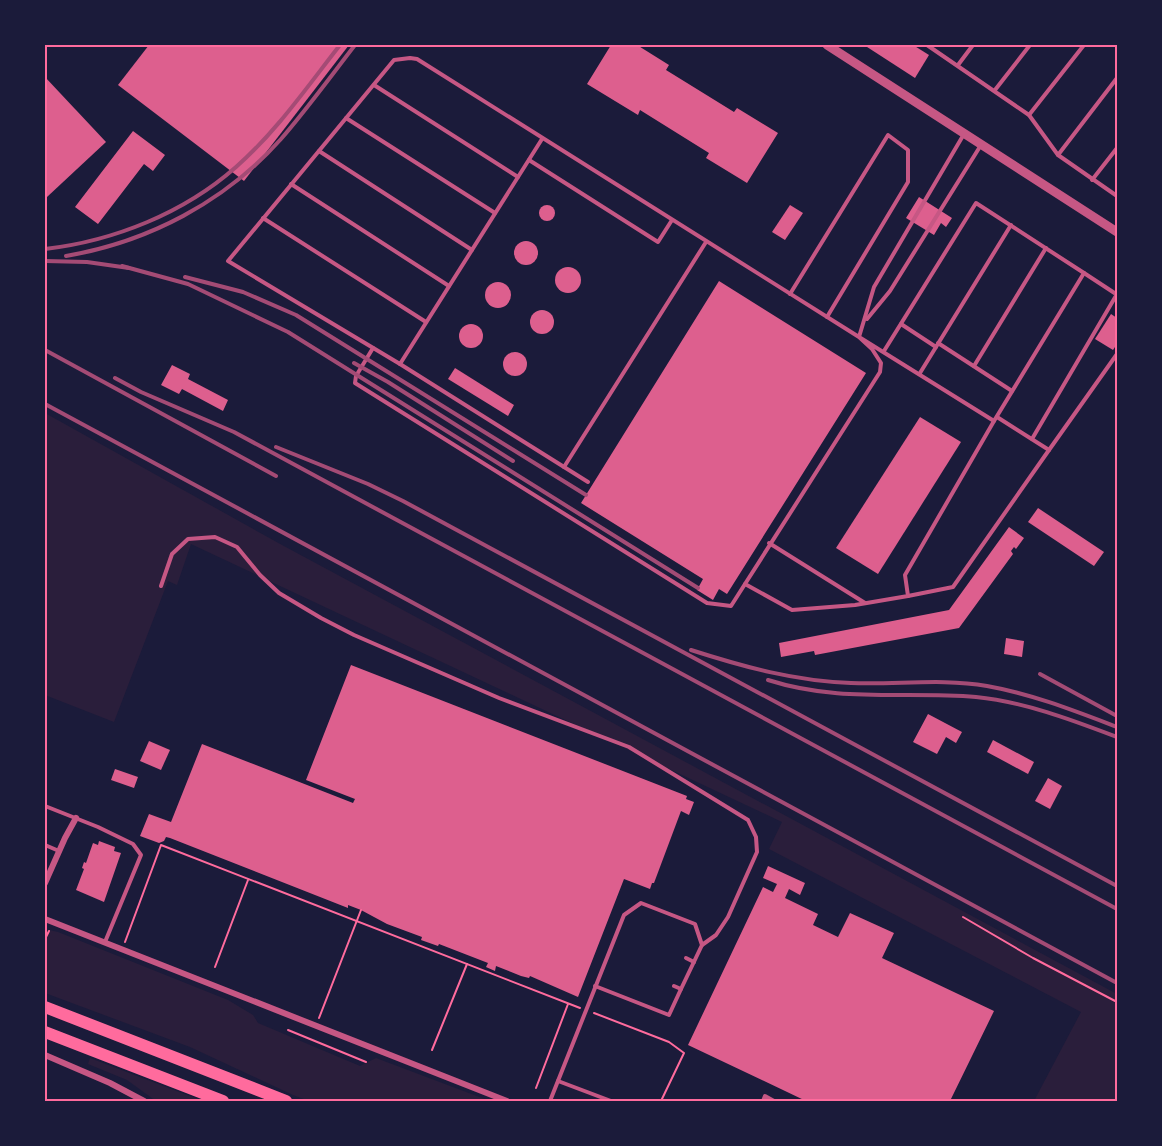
<svg xmlns="http://www.w3.org/2000/svg" width="1162" height="1146" viewBox="0 0 1162 1146" font-family="Figtree,sans-serif">
	<rect width="100%" height="100%" fill="#1b1b3a"/>
	<!-- green -->
	<g fill="#2a1e3b">
		<path d="M 45,413 L 282,545 L 1117,994 L 1117,1101 L 1034,1101 L 1081,1012 L 769,849 L 782,822 L 191,544 L 177,585 L 168,581 L 114,722 L 45,695 Z"/>
		<path d="M 45,929 L 58,932 L 228,1000 L 253,1015 L 258,1023 L 360,1066 L 376,1058 L 490,1101 L 309,1101 L 293,1095 L 190,1047 L 45,993 Z"/>
		<path d="M 90,1058 L 203,1101 L 156,1101 L 127,1080 L 88,1064 Z"/>
	</g>
	<!-- building -->
	<g fill="#dd5f8e">
		<path d="M 149,45 L 349,45 L 244,181 L 118,85 Z"/>
		<path d="M 611,45 L 637,45 L 669,65 L 666,70 L 734,112 L 737,108 L 778,133 L 747,183 L 706,158 L 709,153 L 640,110 L 638,115 L 587,84 Z"/>
		<path d="M 864,45 L 913,45 L 929,55 L 915,78 Z"/>
		<path d="M 45,77 L 106,142 L 47,197 L 45,195 Z"/>
		<path d="M 133,131 L 165,155 L 153,171 L 144,164 L 98,224 L 75,207 Z"/>
		<path d="M 919,197 L 952,218 L 946,227 L 941,223 L 934,235 L 906,218 Z"/>
		<path d="M 790,205 L 803,213 L 785,240 L 772,232 Z"/>
		<circle cx="547" cy="213" r="8"/>
		<circle cx="526" cy="253" r="12"/>
		<circle cx="568" cy="280" r="13"/>
		<path d="M 719,281 L 866,373 L 727,594 L 719,589 L 713,600 L 697,590 L 703,579 L 581,503 Z"/>
		<circle cx="498" cy="295" r="13"/>
		<circle cx="542" cy="322" r="12"/>
		<path d="M 1111,314 L 1117,318 L 1117,344 L 1113,350 L 1095,339 Z"/>
		<circle cx="471" cy="336" r="12"/>
		<circle cx="515" cy="364" r="12"/>
		<path d="M 172,365 L 190,374 L 188,379 L 228,400 L 223,411 L 182,389 L 179,394 L 161,385 Z"/>
		<path d="M 455,368 L 514,405 L 508,416 L 448,379 Z"/>
		<path d="M 920,417 L 961,442 L 878,574 L 836,548 Z"/>
		<path d="M 1038,508 L 1104,552 L 1094,566 L 1028,522 Z"/>
		<path d="M 1009,527 L 1024,538 L 1016,549 L 1014,547 L 1011,551 L 1013,554 L 959,628 L 815,655 L 814,651 L 781,657 L 779,643 L 949,610 Z"/>
		<path d="M 1006,638 L 1024,641 L 1022,657 L 1004,654 Z"/>
		<path d="M 351,665 L 687,796 L 686,799 L 694,802 L 689,815 L 681,811 L 654,883 L 652,883 L 650,889 L 624,879 L 578,997 L 530,976 L 529,978 L 521,976 L 496,966 L 495,971 L 486,967 L 488,963 L 439,944 L 438,946 L 421,940 L 422,937 L 387,924 L 361,910 L 348,905 L 348,908 L 170,838 L 166,837 L 164,841 L 159,843 L 140,836 L 149,814 L 171,822 L 202,744 L 353,803 L 355,799 L 306,780 Z"/>
		<path d="M 928,714 L 962,732 L 956,743 L 946,737 L 937,754 L 913,742 Z"/>
		<path d="M 993,740 L 1034,762 L 1028,774 L 987,752 Z"/>
		<path d="M 149,741 L 170,750 L 161,770 L 140,761 Z"/>
		<path d="M 115,769 L 138,777 L 134,788 L 111,780 Z"/>
		<path d="M 1048,778 L 1062,786 L 1050,809 L 1035,801 Z"/>
		<path d="M 99,841 L 115,847 L 114,851 L 121,853 L 104,902 L 76,890 L 84,869 L 82,868 L 84,862 L 86,863 L 93,843 L 98,845 Z"/>
		<path d="M 768,866 L 805,883 L 800,895 L 789,889 L 785,898 L 818,914 L 813,925 L 838,937 L 850,913 L 894,933 L 882,958 L 994,1011 L 950,1101 L 806,1101 L 688,1045 L 763,887 L 773,892 L 777,884 L 763,878 Z"/>
	</g>
	<g fill="none" stroke-linecap="round" stroke-linejoin="round">
		<!-- path -->
		<g stroke="#ff6b9d" stroke-width="2">
			<path d="M 963,917 L 1033,958 L 1117,1002"/>
			<path d="M 45,939 L 49,931"/>
			<path d="M 125,942 L 161,845 L 580,1008"/>
			<path d="M 215,967 L 248,880"/>
			<path d="M 594,1013 L 669,1042 L 684,1053 L 661,1101"/>
			<path d="M 319,1018 L 361,910"/>
			<path d="M 288,1030 L 366,1062"/>
			<path d="M 432,1050 L 467,964"/>
			<path d="M 536,1088 L 568,1004"/>
		</g>
		<!-- service -->
		<g stroke="#c65784" stroke-width="4">
			<path d="M 927,45 L 1029,115 L 1058,155 L 1117,196"/>
			<path d="M 958,65 L 973,45"/>
			<path d="M 374,85 L 518,177"/>
			<path d="M 995,90 L 1030,45"/>
			<path d="M 1029,115 L 1084,45"/>
			<path d="M 346,118 L 495,213"/>
			<path d="M 542,139 L 400,364 L 228,261 L 394,60 L 410,58 L 417,59 L 859,337 L 872,349 L 881,363 L 880,372 L 745,584 L 792,610 L 855,605 L 908,596 L 905,575 L 994,421 L 859,337 L 874,287 L 964,134"/>
			<path d="M 319,151 L 472,250"/>
			<path d="M 1058,155 L 1117,78"/>
			<path d="M 529,160 L 658,242 L 672,220"/>
			<path d="M 1092,180 L 1117,148"/>
			<path d="M 291,184 L 449,286"/>
			<path d="M 263,218 L 426,322"/>
			<path d="M 1084,273 L 1116,294"/>
			<path d="M 790,294 L 888,135 L 908,150 L 908,182 L 827,317"/>
			<path d="M 867,319 L 890,291 L 981,145"/>
			<path d="M 901,324 L 936,347 L 1011,225"/>
			<path d="M 938,343 L 1012,391"/>
			<path d="M 373,348 L 356,376 L 355,383 L 707,603 L 731,606 L 745,584"/>
			<path d="M 884,351 L 976,203 L 1084,273 L 994,421"/>
			<path d="M 400,364 L 588,482"/>
			<path d="M 974,366 L 1046,248"/>
			<path d="M 920,373 L 936,347"/>
			<path d="M 997,417 L 1049,450 L 1117,354"/>
			<path d="M 1032,439 L 1117,294"/>
			<path d="M 564,467 L 706,242"/>
			<path d="M 769,543 L 865,603"/>
			<path d="M 161,586 L 172,554 L 188,539 L 215,537 L 237,547 L 260,575 L 279,593 L 321,618 L 354,635 L 499,698 L 629,747 L 748,820 L 756,837 L 757,852 L 728,917 L 716,935 L 702,945 L 681,989 L 674,986"/>
			<path d="M 908,596 L 953,587 L 1049,450"/>
			<path d="M 45,806 L 98,827 L 133,844 L 141,855 L 105,942"/>
			<path d="M 45,845 L 59,851"/>
			<path d="M 686,958 L 694,962"/>
			<path d="M 595,986 L 669,1015 L 681,989"/>
			<path d="M 558,1081 L 611,1101"/>
			<path d="M 550,1101 L 624,915 L 641,903 L 695,924 L 702,945"/>
			<path d="M 763,1101 L 765,1096 L 774,1101"/>
		</g>
		<!-- minor -->
		<g stroke="#c65784" stroke-width="6">
			<path d="M 45,883 L 65,838 L 76,818"/>
			<path d="M 45,919 L 507,1101"/>
			<path d="M 45,1055 L 110,1083 L 144,1101"/>
		</g>
		<!-- tertiary -->
		<path stroke="#c65784" stroke-width="9" d="M 827,45 L 1117,232"/>
		<!-- primary -->
		<g stroke="#ff6b9d" stroke-width="12">
			<path d="M 45,1007 L 286,1101"/>
			<path d="M 45,1032 L 223,1101"/>
		</g>
		<!-- rail -->
		<g stroke="#a44b75" stroke-width="4">
			<path d="M 45,249 C 114,241 184,213 236,167 C 276,132 307,87 340,45"/>
			<path d="M 66,256 C 148,242 225,202 281,139 C 307,109 331,76 355,45"/>
			<path d="M 45,261 L 87,262 L 129,268"/>
			<path d="M 122,266 L 188,284 L 288,332 L 698,588"/>
			<path d="M 185,277 L 243,292 L 296,315 L 586,495"/>
			<path d="M 45,350 L 276,476"/>
			<path d="M 354,363 L 388,382 L 513,461"/>
			<path d="M 115,378 L 141,392 L 234,432 L 1117,909"/>
			<path d="M 45,404 L 1117,983"/>
			<path d="M 276,447 L 368,484 L 403,501 L 1117,886"/>
			<path d="M 691,650 C 744,667 795,681 851,683 C 896,685 942,678 987,686 C 1032,694 1075,711 1117,727"/>
			<path d="M 1040,674 L 1117,716"/>
			<path d="M 768,680 C 840,703 904,691 976,697 C 1025,702 1072,720 1117,737"/>
		</g>
	</g>
	<!-- border -->
	<rect width="1162" height="1146" fill="none" stroke="#1b1b3a" stroke-width="93"/>
	<rect x="46" y="46" width="1070" height="1054" fill="none" stroke="#ff6b9d" stroke-width="2"/>
</svg>
